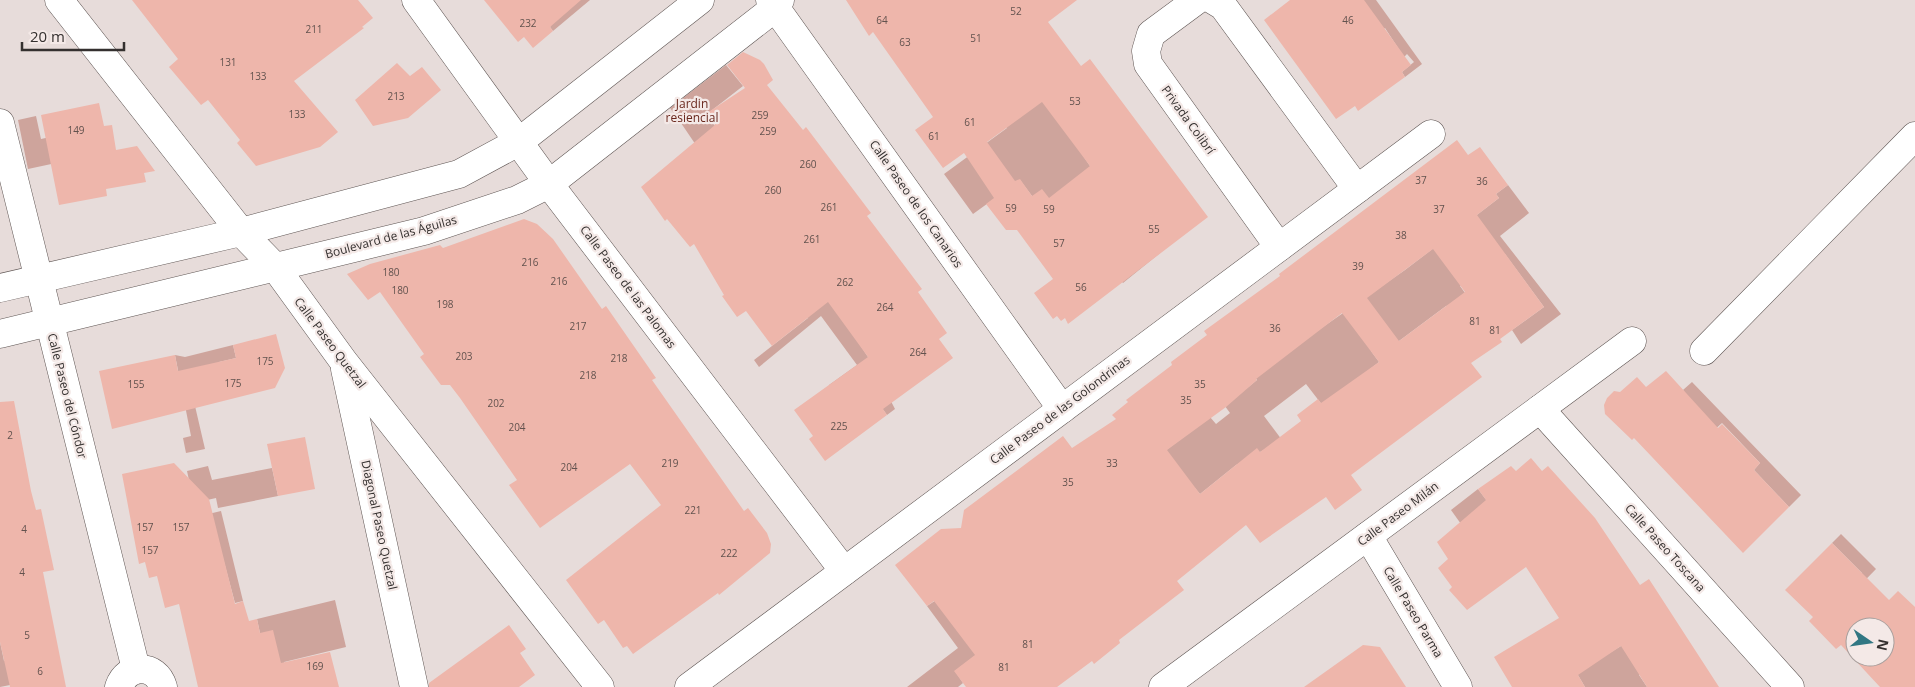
<svg xmlns="http://www.w3.org/2000/svg" width="1915" height="687" viewBox="0 0 1915 687" font-family="'Open Sans',sans-serif">
	<rect width="100%" height="100%" fill="#e7dcda"/>
	<!-- green -->
	<g fill="#cea49c">
		<path d="M 566,0 L 590,0 L 553,31 L 550,27 Z"/>
		<path d="M 1356,0 L 1376,0 L 1422,64 L 1405,77 L 1402,72 L 1414,62 L 1407,54 L 1404,57 L 1385,28 L 1372,38 Z"/>
		<path d="M 726,65 L 743,86 L 707,114 L 868,357 L 895,409 L 887,415 L 858,375 L 834,392 L 829,385 L 857,365 L 821,316 L 759,367 L 754,360 L 808,318 C 757,251 720,175 670,108 Z"/>
		<path d="M 1043,96 L 1096,175 L 1160,253 L 1123,283 L 1049,198 L 1032,196 L 1020,180 L 973,214 L 944,174 L 1007,128 L 995,112 Z"/>
		<path d="M 36,116 L 41,139 L 64,134 L 70,160 L 28,169 L 18,120 Z"/>
		<path d="M 1508,185 L 1529,213 L 1500,236 L 1561,314 L 1521,344 L 1512,330 L 1544,307 L 1505,254 L 1460,286 L 1470,300 L 1446,306 L 1399,341 L 1382,342 L 1371,351 L 1379,362 L 1323,406 L 1306,384 L 1264,416 L 1282,440 L 1236,465 L 1200,494 L 1195,488 L 955,671 L 963,683 L 958,687 L 907,687 L 958,648 L 927,606 L 1161,454 L 1210,417 L 1216,424 L 1230,413 L 1211,387 L 1246,389 L 1257,380 L 1254,375 L 1405,270 L 1499,198 L 1496,194 Z"/>
		<path d="M 233,345 L 236,358 L 219,362 L 195,406 L 205,449 L 186,453 L 183,438 L 191,436 L 175,355 L 185,357 Z"/>
		<path d="M 1692,382 L 1801,495 L 1789,507 L 1754,470 L 1760,463 L 1722,423 L 1712,432 L 1683,390 Z"/>
		<path d="M 208,466 L 212,480 L 272,468 L 278,496 L 218,508 L 216,498 L 194,503 L 187,471 Z"/>
		<path d="M 1478,489 L 1493,509 L 1476,545 L 1451,510 Z"/>
		<path d="M 221,511 L 243,601 L 235,603 L 219,543 L 200,516 Z"/>
		<path d="M 1841,534 L 1876,569 L 1835,611 L 1862,573 L 1832,543 Z"/>
		<path d="M 335,600 L 346,647 L 284,662 L 289,687 L 260,633 L 257,619 Z"/>
		<path d="M 0,642 L 4,661 L 15,659 L 20,683 L 0,687 Z"/>
		<path d="M 1626,643 L 1643,670 L 1639,675 L 1647,687 L 1585,687 L 1575,670 L 1588,666 Z"/>
	</g>
	<!-- building -->
	<g fill="#eeb6ab" fill-rule="evenodd">
		<path d="M 132,0 L 358,0 L 373,18 L 362,27 L 364,28 L 294,81 L 338,132 L 320,147 L 256,166 L 237,143 L 240,140 L 208,100 L 201,105 L 169,67 L 178,59 Z"/>
		<path d="M 484,0 L 581,0 L 550,27 L 553,31 L 533,48 L 524,37 L 518,42 Z"/>
		<path d="M 846,0 L 1077,0 L 1048,22 L 1081,66 L 1090,59 L 1208,217 L 1068,324 L 1065,318 L 1061,321 L 1057,316 L 1053,319 L 1034,293 L 1053,279 L 1017,230 L 1006,230 L 986,204 L 994,198 L 964,153 L 943,168 L 915,130 L 933,117 L 873,32 L 869,36 ZM 1042,102 L 1090,166 L 1049,198 L 1042,189 L 1032,196 L 1020,179 L 1015,181 L 987,142 Z"/>
		<path d="M 1290,0 L 1364,0 L 1411,65 L 1402,72 L 1405,77 L 1358,111 L 1355,106 L 1336,119 L 1264,20 Z"/>
		<path d="M 743,52 L 760,60 L 764,64 L 773,80 L 767,85 L 803,130 L 806,127 L 871,213 L 867,216 L 922,289 L 918,292 L 947,333 L 939,339 L 953,358 L 883,409 L 887,415 L 825,461 L 809,439 L 813,436 L 794,410 L 868,357 L 828,302 L 772,346 L 746,311 L 737,317 L 722,296 L 724,295 L 694,244 L 690,247 L 667,219 L 665,221 L 641,187 L 715,125 L 707,113 L 745,88 L 727,65 Z"/>
		<path d="M 397,63 L 410,76 L 422,67 L 441,90 L 408,118 L 373,126 L 355,100 Z"/>
		<path d="M 99,103 L 104,126 L 112,125 L 116,150 L 137,146 L 155,171 L 144,173 L 146,182 L 106,189 L 107,196 L 59,205 L 41,115 Z"/>
		<path d="M 1457,140 L 1468,155 L 1480,147 L 1508,185 L 1496,194 L 1499,198 L 1477,215 L 1544,307 L 1500,339 L 1502,342 L 1471,363 L 1482,377 L 1351,475 L 1362,490 L 1335,510 L 1326,497 L 1260,543 L 1246,525 L 1177,581 L 1184,590 L 1119,640 L 1120,643 L 1094,664 L 1092,661 L 1057,687 L 966,687 L 954,671 L 975,655 L 934,601 L 927,606 L 895,565 L 941,529 L 961,528 L 964,510 L 1063,436 L 1072,448 L 1116,419 L 1112,415 L 1128,402 L 1126,400 L 1172,365 L 1171,362 L 1207,335 L 1204,331 L 1280,276 L 1279,274 ZM 1433,249 L 1465,292 L 1399,341 L 1367,298 ZM 1342,313 L 1379,362 L 1321,403 L 1318,399 L 1297,415 L 1301,421 L 1260,452 L 1257,448 L 1200,494 L 1167,450 L 1226,407 L 1257,380 L 1256,379 Z"/>
		<path d="M 524,219 L 537,224 L 553,239 L 602,309 L 606,306 L 656,378 L 652,380 L 744,511 L 748,508 L 767,533 L 771,544 L 770,553 L 719,595 L 718,593 L 633,654 L 627,646 L 623,648 L 604,620 L 598,624 L 566,580 L 661,505 L 630,464 L 540,528 L 509,485 L 517,480 L 460,398 L 450,385 L 441,385 L 420,357 L 424,354 L 380,292 L 368,300 L 347,274 L 370,264 L 440,245 L 443,248 Z"/>
		<path d="M 276,334 L 285,368 L 275,388 L 112,429 L 99,371 L 175,355 L 178,371 L 236,358 L 233,345 Z"/>
		<path d="M 1666,371 L 1718,428 L 1722,424 L 1760,463 L 1754,470 L 1789,507 L 1743,553 L 1634,438 L 1632,440 L 1605,414 L 1604,405 L 1607,398 L 1614,391 L 1620,392 L 1637,377 L 1646,387 Z"/>
		<path d="M 14,401 L 31,491 L 36,510 L 41,509 L 54,570 L 43,572 L 66,687 L 10,687 L 0,642 L 0,402 Z"/>
		<path d="M 305,437 L 315,489 L 278,496 L 267,444 Z"/>
		<path d="M 1531,458 L 1542,471 L 1548,466 L 1595,518 L 1640,585 L 1649,579 L 1719,687 L 1647,687 L 1621,646 L 1578,675 L 1585,687 L 1512,687 L 1494,657 L 1559,618 L 1526,567 L 1467,610 L 1449,590 L 1452,587 L 1438,568 L 1448,559 L 1437,542 L 1486,500 L 1478,489 L 1511,466 L 1516,471 Z"/>
		<path d="M 174,463 L 209,499 L 235,604 L 243,601 L 249,621 L 257,619 L 260,633 L 273,630 L 281,663 L 330,652 L 339,687 L 198,687 L 179,604 L 165,608 L 157,576 L 149,578 L 145,562 L 139,564 L 122,474 Z"/>
		<path d="M 1832,543 L 1889,600 L 1898,591 L 1915,607 L 1915,687 L 1880,687 L 1841,645 L 1836,649 L 1809,621 L 1813,617 L 1785,590 ZM 1855,627 L 1885,627 L 1885,657 L 1855,657 Z"/>
		<path d="M 509,625 L 526,649 L 520,653 L 535,675 L 519,687 L 429,687 L 429,683 Z"/>
		<path d="M 1363,645 L 1380,647 L 1406,687 L 1304,687 Z"/>
	</g>
	<g fill="none" stroke-linecap="round" stroke-linejoin="round">
		<!-- minor casing -->
		<g stroke="#5e5553" stroke-width="29">
			<g id="minor">
				<path d="M 59,0 L 241,232 L 275,267 L 344,362 L 600,687"/>
				<path d="M 416,0 L 549,184 L 844,571"/>
				<path d="M 770,0 L 1062,409"/>
				<path d="M 1197,0 L 1151,34 L 1146,51 L 1148,64 L 1279,247"/>
				<path d="M 1213,0 L 1223,6 L 1357,189"/>
				<path d="M 0,123 L 136,669"/>
				<path d="M 0,288 L 241,232 L 459,174 L 520,141 L 700,0"/>
				<path d="M 0,334 L 424,231 L 517,200 L 549,184 L 776,7 L 780,0"/>
				<path d="M 1704,351 L 1915,136"/>
				<path d="M 345,369 L 414,687"/>
				<path d="M 1540,409 L 1790,687"/>
				<path d="M 1368,536 L 1458,687"/>
				<path d="M 119,687 C 127,664 156,663 163,687"/>
				<path d="M 689,687 L 1431,134"/>
				<path d="M 1163,687 L 1632,341"/>
			</g>
		</g>
		<!-- minor -->
		<use href="#minor" stroke="#fff" stroke-width="28"/>
	</g>
	<g text-anchor="middle" stroke-width="4.5" stroke-linejoin="round" paint-order="stroke">
		<!-- number labels -->
		<g font-size="10" fill="#62524e">
			<text x="1016" y="15">52</text>
			<text x="882" y="24">64</text>
			<text x="1348" y="24">46</text>
			<text x="528" y="27">232</text>
			<text x="314" y="33">211</text>
			<text x="976" y="42">51</text>
			<text x="905" y="46">63</text>
			<text x="228" y="66">131</text>
			<text x="258" y="80">133</text>
			<text x="396" y="100">213</text>
			<text x="1075" y="105">53</text>
			<text x="297" y="118">133</text>
			<text x="760" y="119">259</text>
			<text x="970" y="126">61</text>
			<text x="76" y="134">149</text>
			<text x="768" y="135">259</text>
			<text x="934" y="140">61</text>
			<text x="808" y="168">260</text>
			<text x="1421" y="184">37</text>
			<text x="1482" y="185">36</text>
			<text x="773" y="194">260</text>
			<text x="829" y="211">261</text>
			<text x="1011" y="212">59</text>
			<text x="1049" y="213">59</text>
			<text x="1439" y="213">37</text>
			<text x="1154" y="233">55</text>
			<text x="1401" y="239">38</text>
			<text x="812" y="243">261</text>
			<text x="1059" y="247">57</text>
			<text x="530" y="266">216</text>
			<text x="1358" y="270">39</text>
			<text x="391" y="276">180</text>
			<text x="559" y="285">216</text>
			<text x="845" y="286">262</text>
			<text x="1081" y="291">56</text>
			<text x="400" y="294">180</text>
			<text x="445" y="308">198</text>
			<text x="885" y="311">264</text>
			<text x="1475" y="325">81</text>
			<text x="578" y="330">217</text>
			<text x="1275" y="332">36</text>
			<text x="1495" y="334">81</text>
			<text x="918" y="356">264</text>
			<text x="464" y="360">203</text>
			<text x="619" y="362">218</text>
			<text x="265" y="365">175</text>
			<text x="588" y="379">218</text>
			<text x="233" y="387">175</text>
			<text x="136" y="388">155</text>
			<text x="1200" y="388">35</text>
			<text x="1186" y="404">35</text>
			<text x="496" y="407">202</text>
			<text x="839" y="430">225</text>
			<text x="517" y="431">204</text>
			<text x="10" y="439">2</text>
			<text x="670" y="467">219</text>
			<text x="1112" y="467">33</text>
			<text x="569" y="471">204</text>
			<text x="1068" y="486">35</text>
			<text x="693" y="514">221</text>
			<text x="145" y="531">157</text>
			<text x="181" y="531">157</text>
			<text x="24" y="533">4</text>
			<text x="150" y="554">157</text>
			<text x="729" y="557">222</text>
			<text x="22" y="576">4</text>
			<text x="27" y="639">5</text>
			<text x="1028" y="648">81</text>
			<text x="315" y="670">169</text>
			<text x="1004" y="671">81</text>
			<text x="40" y="675">6</text>
		</g>
		<!-- park labels -->
		<g font-size="12" fill="#69271d" stroke="#f4e9e7">
			<text x="692" y="108">Jardin<tspan x="692" dy="14">resiencial</tspan></text>
		</g>
		<!-- street labels -->
		<g font-size="12" fill="#34302f" stroke="#f4e9e7">
			<text transform="translate(1188 120) rotate(54)" y="4">Privada Colibrí</text>
			<text transform="translate(916 204) rotate(55)" y="4">Calle Paseo de los Canarios</text>
			<text transform="translate(391 237) rotate(-15)" y="4">Boulevard de las Águilas</text>
			<text transform="translate(628 287) rotate(53)" y="4">Calle Paseo de las Palomas</text>
			<text transform="translate(330 343) rotate(53)" y="4">Calle Paseo Quetzal</text>
			<text transform="translate(67 396) rotate(76)" y="4">Calle Paseo del Cóndor</text>
			<text transform="translate(1060 410) rotate(-37)" y="4">Calle Paseo de las Golondrinas</text>
			<text transform="translate(1398 514) rotate(-37)" y="4">Calle Paseo Milán</text>
			<text transform="translate(379 525) rotate(78)" y="4">Diagonal Paseo Quetzal</text>
			<text transform="translate(1665 548) rotate(48)" y="4">Calle Paseo Toscana</text>
			<text transform="translate(1413 612) rotate(59)" y="4">Calle Paseo Parma</text>
		</g>
	</g>
	<!-- north arrow -->
	<g transform="translate(1870 642) rotate(103)"><circle r="24" fill="#f4e9e7" stroke="#a79f9d"/>
	<path d="M0-4L9 19L0 12L-9 19Z" fill="#317783"/>
	<text y="-8" font-size="14" font-weight="bold" text-anchor="middle" fill="#34302f">N</text>
	</g>
	<!-- scale -->
	<path d="M22 42v8h102v-8" fill="none" stroke="#34302f" stroke-width="2.5"/>
	<text x="30" y="42" font-size="15" fill="#34302f" stroke="#f4e9e7" stroke-width="4" paint-order="stroke">20 m</text>
</svg>
